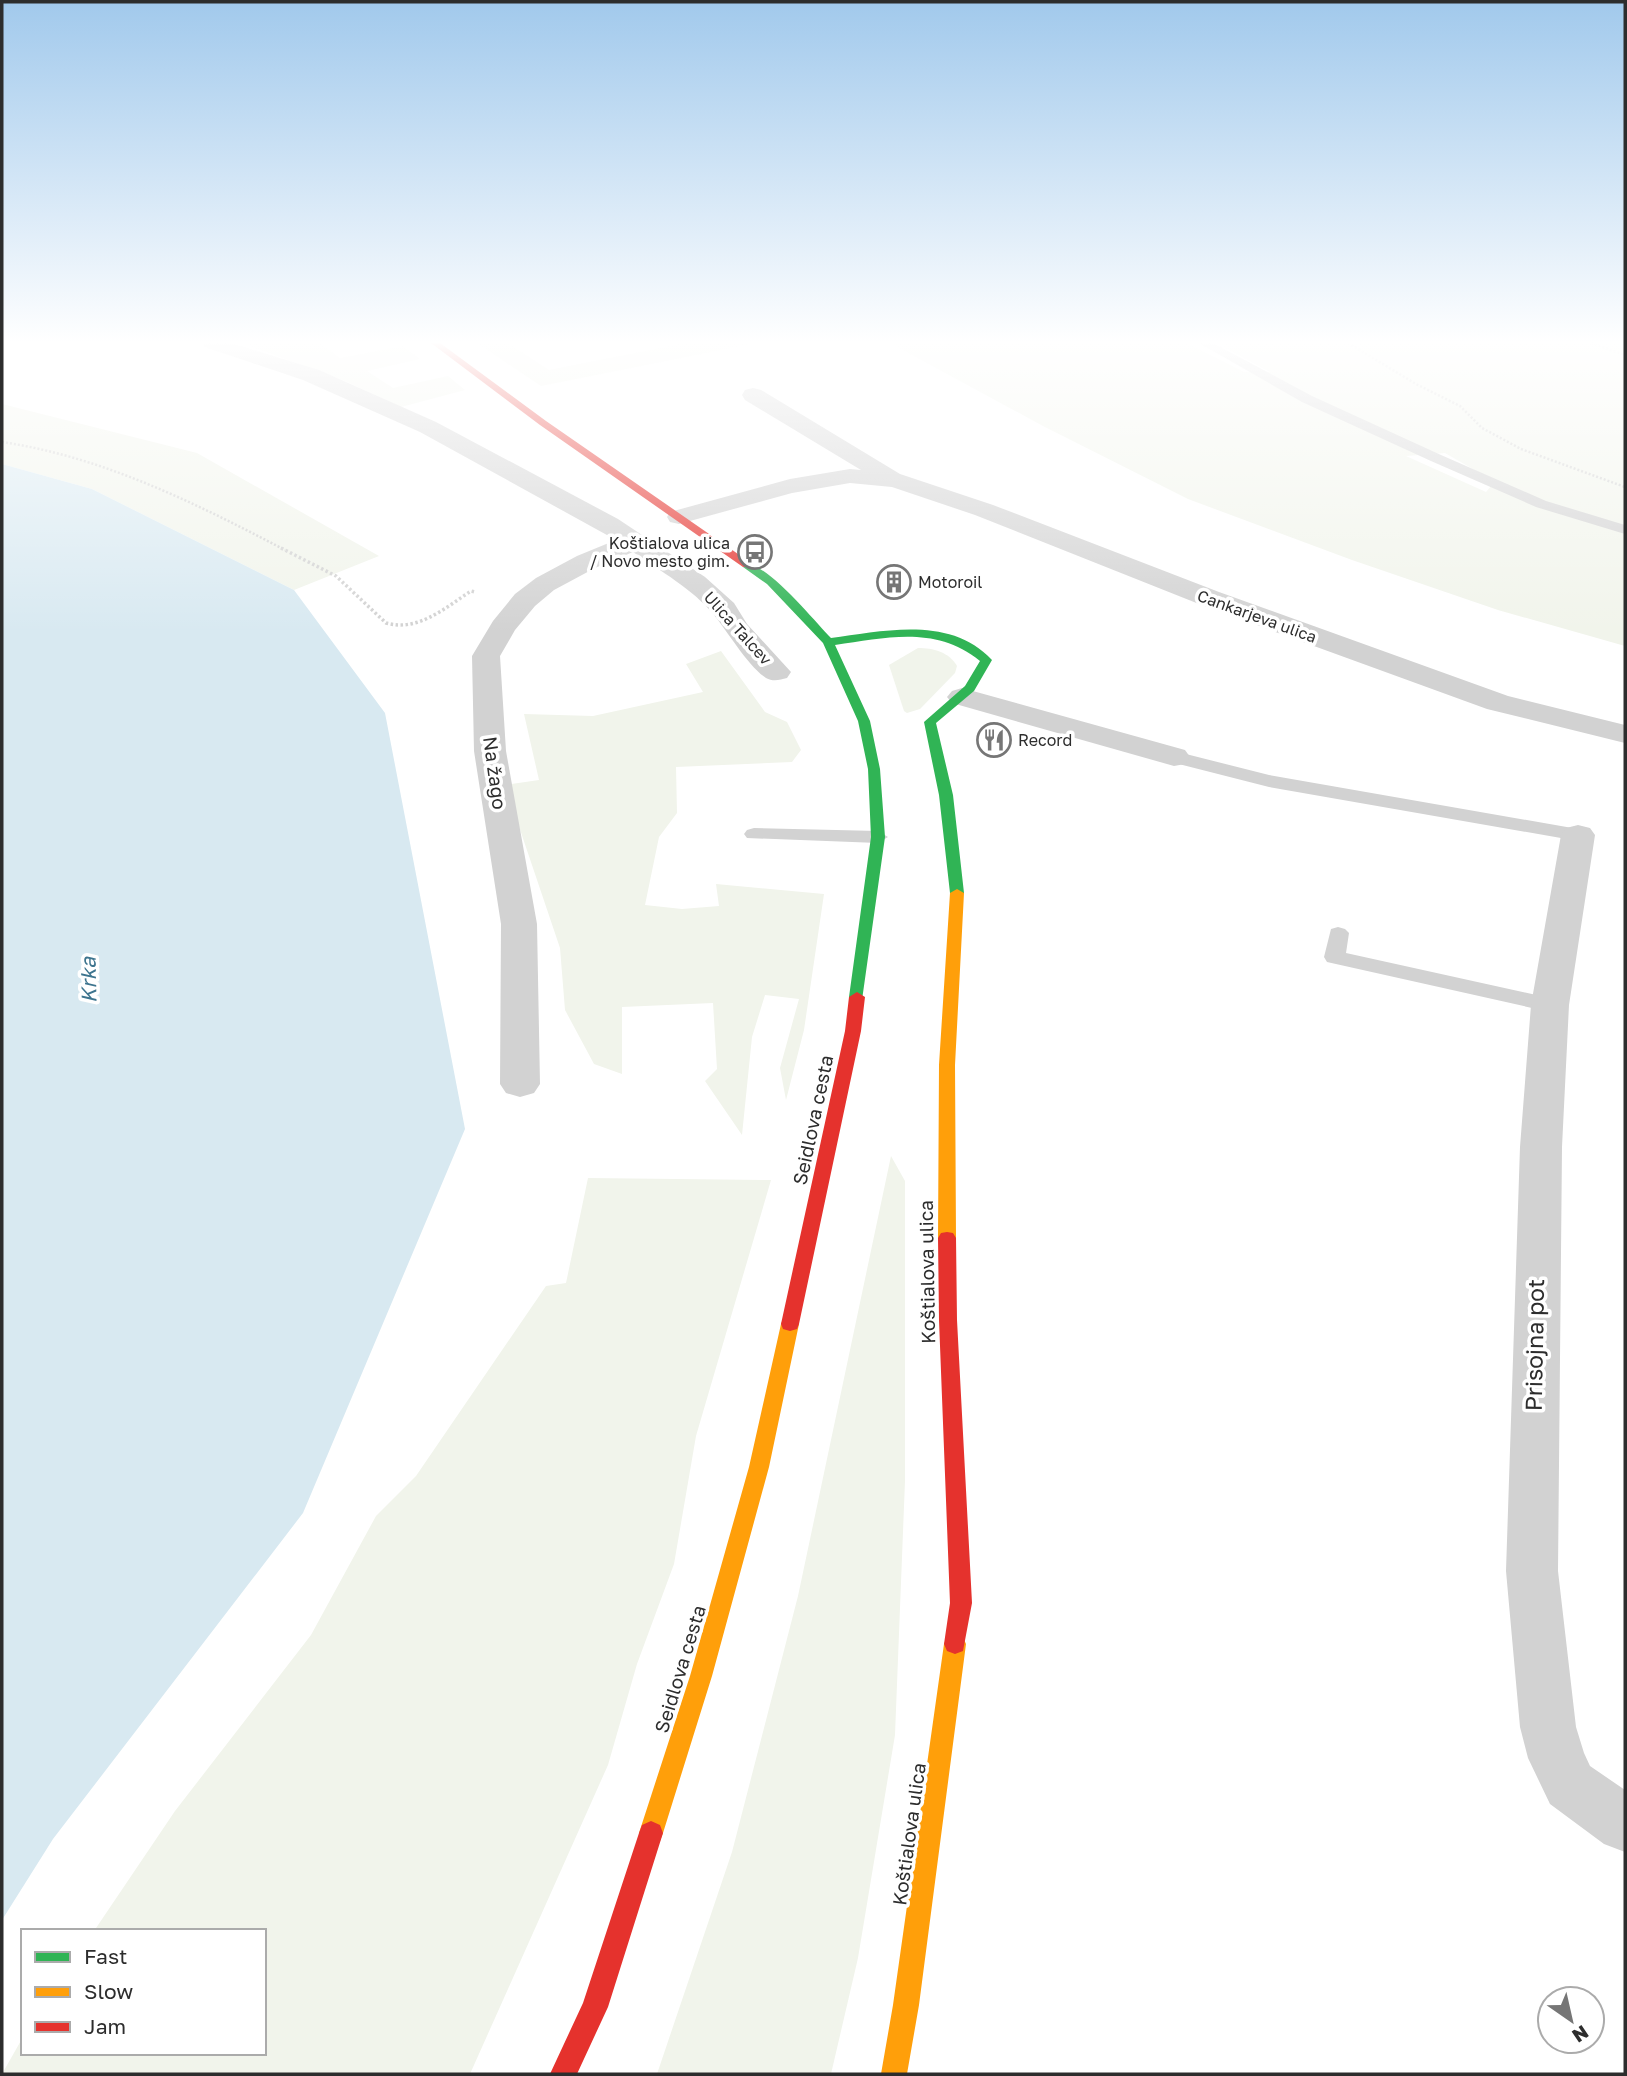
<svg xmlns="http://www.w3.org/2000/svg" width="1627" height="2076" viewBox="0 0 1627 2076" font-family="'Golos Text',sans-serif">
	<rect width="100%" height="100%" fill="#fff"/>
	<!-- green -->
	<g fill="#f1f4eb" fill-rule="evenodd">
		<path d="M 242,343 L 320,343 L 340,358 L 403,346 L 420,359 L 367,371 L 393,388 L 448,376 L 465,390 L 401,407 L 345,381 Z"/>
		<path d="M 477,343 L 508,343 L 549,370 L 685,343 L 756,343 L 541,386 Z"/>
		<path d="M 890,343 L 1187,343 L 1244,372 L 1270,372 L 1216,343 L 1625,343 L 1625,646 L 1498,610 L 1352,560 L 1188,499 L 1043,426 ZM 1445,453 L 1478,472 L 1492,485 L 1486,492 L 1406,456 Z"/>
		<path d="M 2,404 L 197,453 L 379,556 L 294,590 L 92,489 L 2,464 Z"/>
		<path d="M 918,648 C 933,648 949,652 957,666 L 955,673 L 920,709 L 907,713 L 904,711 L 889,665 Z"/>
		<path d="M 721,651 L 765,712 L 787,722 L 801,750 L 792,762 L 676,767 L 677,813 L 659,837 L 645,905 L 682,909 L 719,906 L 716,884 L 824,894 L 804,1030 L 786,1100 L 780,1068 L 799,999 L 765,995 L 752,1037 L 742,1135 L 705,1081 L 717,1069 L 713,1003 L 622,1007 L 622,1074 L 594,1064 L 565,1010 L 560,948 L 505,785 L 539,780 L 524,714 L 593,716 L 703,692 L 686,664 Z"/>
		<path d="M 891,1156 L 905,1181 L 905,1481 L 895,1735 L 858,1958 L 831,2074 L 657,2074 L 732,1852 L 798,1596 Z"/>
		<path d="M 588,1178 L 771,1180 L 696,1436 L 674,1564 L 637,1664 L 608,1765 L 470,2074 L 2,2074 L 23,2037 L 23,2053 L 264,2053 L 264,1931 L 94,1931 L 175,1811 L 311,1635 L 376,1516 L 416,1476 L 546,1286 L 566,1283 Z"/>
	</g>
	<!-- water -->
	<path fill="#d8e9f1" d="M 2,464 L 92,489 L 294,590 L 385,713 L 465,1129 L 303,1513 L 53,1839 L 2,1920 Z"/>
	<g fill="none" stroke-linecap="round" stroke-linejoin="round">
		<!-- path-far1 -->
		<g stroke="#d2d2d2" stroke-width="2.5" stroke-dasharray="2 2" stroke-linecap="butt">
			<path d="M 1348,343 L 1416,384 L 1460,406 L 1482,428 L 1521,449 L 1625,487"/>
			<path d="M 1591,343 L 1625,355"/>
			<path d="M 2,442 C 103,457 195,503 285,550"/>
		</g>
		<!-- path -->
		<path stroke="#d2d2d2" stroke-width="3.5" stroke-dasharray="2.5 2.5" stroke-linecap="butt" d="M 281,548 L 336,576 L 386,623 C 418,632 445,608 471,591 L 475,592"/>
		<!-- lane -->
		<g fill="#d2d2d2" fill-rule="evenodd">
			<path d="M 1199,343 L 1213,343 L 1312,396 L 1441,455 L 1546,501 L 1625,525 L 1625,534 L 1536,507 L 1431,461 L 1302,402 Z"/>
			<path d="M 1174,751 L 1269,775 L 1578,829 L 1588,835 L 1578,841 L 1269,787 L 1167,761 L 1165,757 L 1167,753 Z"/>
			<path d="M 754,828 L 878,831 L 888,837 L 878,843 L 747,838 L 744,834 L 747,830 Z"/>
			<path d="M 1338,927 L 1345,929 L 1349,933 L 1346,953 L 1550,998 L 1558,1000 L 1561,1005 L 1558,1010 L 1550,1012 L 1327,962 L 1324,957 L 1331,929 Z"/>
		</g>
		<!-- street -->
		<g fill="#d2d2d2" fill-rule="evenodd">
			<path d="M 202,343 L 231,343 L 319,370 L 436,422 L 618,519 L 705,577 L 734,603 L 747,624 L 791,672 L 787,678 C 780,680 773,682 766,678 C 748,666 728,632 714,615 C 693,589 660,571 633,552 L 595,568 L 554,590 L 535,606 L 515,630 L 500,656 L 506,751 L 537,924 L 540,1084 L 534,1093 L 520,1097 L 506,1093 L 500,1084 L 501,924 L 474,751 L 472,656 L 493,621 L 515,594 L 536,578 L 577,556 L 616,540 L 420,432 L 303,380 L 205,347 Z"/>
			<path d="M 753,388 L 761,390 L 900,474 L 993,505 L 1219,592 L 1508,696 L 1625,725 L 1625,743 L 1487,709 L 1199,604 L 975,515 L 892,487 L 850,483 L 792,493 L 679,524 L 670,522 L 667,517 L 670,512 L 790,479 L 850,469 L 861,470 L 745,400 L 742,395 L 745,390 Z"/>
			<path d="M 962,688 L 1185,750 L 1190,757 L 1185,764 L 1174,766 L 952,703 L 947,697 L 952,691 Z"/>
			<path d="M 1578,825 L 1590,828 L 1595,835 L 1569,1005 L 1562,1147 L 1558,1571 L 1576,1727 L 1584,1753 L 1590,1766 L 1625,1790 L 1625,1852 L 1604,1844 L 1550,1804 L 1528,1758 L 1520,1727 L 1506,1571 L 1520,1147 L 1531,1005 L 1561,835 L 1566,828 Z"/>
		</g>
		<!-- fast -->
		<path fill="#30b455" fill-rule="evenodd" d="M 743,563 C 766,561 814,621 831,638 C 883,631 951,615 992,660 L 974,691 L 936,723 L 953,795 L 964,893 L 957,897 L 950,893 L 939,795 L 924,722 L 965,686 L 980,661 C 935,625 887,638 835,645 L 870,721 L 880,769 L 885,837 L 862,1000 L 857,1002 L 849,997 L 871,837 L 868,769 L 858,721 L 823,643 L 767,584 L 743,567 Z"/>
		<!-- slow -->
		<g fill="#ff9f0a" fill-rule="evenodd">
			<path d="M 957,889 L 964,893 L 955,1065 L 956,1238 L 953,1243 L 941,1243 L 938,1238 L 939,1065 L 950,893 Z"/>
			<path d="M 790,1317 L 797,1319 L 799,1324 L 769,1467 L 712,1676 L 663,1833 L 660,1841 L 651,1845 L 642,1841 L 639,1833 L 690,1676 L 749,1467 L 781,1324 L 783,1319 Z"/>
			<path d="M 955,1634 L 963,1637 L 966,1644 L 919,2005 L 907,2074 L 881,2074 L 893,2005 L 944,1644 L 947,1637 Z"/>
		</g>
		<!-- jam -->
		<g fill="#e5322d" fill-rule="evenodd">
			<path d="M 431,343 L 440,343 L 546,421 L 751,563 L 751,567 L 743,567 L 540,425 Z"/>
			<path d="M 857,992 L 865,997 L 861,1031 L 799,1324 L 797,1329 L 790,1331 L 783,1329 L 781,1324 L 845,1031 L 849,997 Z"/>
			<path d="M 947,1232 L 953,1233 L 956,1238 L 957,1320 L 972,1603 L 963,1651 L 955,1654 L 947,1651 L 944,1644 L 950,1603 L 939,1320 L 938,1238 L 941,1233 Z"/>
			<path d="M 651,1821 L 660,1825 L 663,1833 L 608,2007 L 577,2074 L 550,2074 L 583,2003 L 639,1833 L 642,1825 Z"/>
		</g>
	</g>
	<!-- sky -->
	<linearGradient id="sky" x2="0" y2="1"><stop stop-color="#a1c9ec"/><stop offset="0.54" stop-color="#fff"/><stop offset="1" stop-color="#fff" stop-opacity="0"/></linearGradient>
	<rect width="1627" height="633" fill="url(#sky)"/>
	<!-- icons -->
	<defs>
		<g id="bus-ring" transform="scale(1.75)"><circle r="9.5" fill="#fff" stroke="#767676" stroke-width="1.5"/><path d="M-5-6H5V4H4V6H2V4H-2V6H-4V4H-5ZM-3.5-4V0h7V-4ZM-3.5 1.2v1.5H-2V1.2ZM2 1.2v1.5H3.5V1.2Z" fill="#767676"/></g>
		<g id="building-ring" transform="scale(1.75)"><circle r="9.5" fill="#fff" stroke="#767676" stroke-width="1.5"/><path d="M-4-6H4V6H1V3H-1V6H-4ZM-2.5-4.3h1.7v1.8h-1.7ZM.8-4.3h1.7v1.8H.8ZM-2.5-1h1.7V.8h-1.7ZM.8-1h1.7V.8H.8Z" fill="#767676"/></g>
		<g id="restaurant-ring" transform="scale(1.75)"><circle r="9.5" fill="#fff" stroke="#767676" stroke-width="1.5"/><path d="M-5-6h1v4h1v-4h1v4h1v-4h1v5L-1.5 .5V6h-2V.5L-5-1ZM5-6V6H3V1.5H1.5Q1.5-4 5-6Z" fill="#767676"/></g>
	</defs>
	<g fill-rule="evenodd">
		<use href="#bus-ring" x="755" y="552"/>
		<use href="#building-ring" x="894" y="582"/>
		<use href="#restaurant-ring" x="994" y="740"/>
	</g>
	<g text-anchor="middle" stroke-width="7" stroke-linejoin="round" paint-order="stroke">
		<!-- far-poi labels -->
		<g font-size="16" fill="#2d2d2d" stroke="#fff" text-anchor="start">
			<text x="730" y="549" text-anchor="end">Koštialova ulica<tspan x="730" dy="18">/ Novo mesto gim.</tspan></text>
			<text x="918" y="588">Motoroil</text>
			<text x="1018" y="746">Record</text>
		</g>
		<!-- far-street labels -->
		<g font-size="16" fill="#2d2d2d" stroke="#fff">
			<text transform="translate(1257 616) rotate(20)" y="6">Cankarjeva ulica</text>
			<text transform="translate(738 628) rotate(48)" y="6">Ulica Talcev</text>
		</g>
		<!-- street labels -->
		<g font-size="19" fill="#2d2d2d" stroke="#fff">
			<text transform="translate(495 773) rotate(82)" y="7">Na žago</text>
			<text transform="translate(813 1120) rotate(-78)" y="7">Seidlova cesta</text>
			<text transform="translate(927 1272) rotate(-91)" y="7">Koštialova ulica</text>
			<text transform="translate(680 1669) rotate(-73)" y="7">Seidlova cesta</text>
			<text transform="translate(909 1834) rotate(-82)" y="7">Koštialova ulica</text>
		</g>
		<!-- water labels -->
		<g font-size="21" font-style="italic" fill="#3d748e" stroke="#fff">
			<text transform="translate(89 980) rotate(-91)" y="7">Krka</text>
		</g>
		<!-- near-street labels -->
		<g font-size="23" fill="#2d2d2d" stroke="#fff">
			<text transform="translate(1535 1345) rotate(-89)" y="8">Prisojna pot</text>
		</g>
	</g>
	<!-- border -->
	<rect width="1627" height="2076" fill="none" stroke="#2d2d2d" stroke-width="7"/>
	<!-- legend -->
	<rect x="21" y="1929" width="245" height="126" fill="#ffffff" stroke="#ababab" stroke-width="2"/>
	<rect x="35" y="1952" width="35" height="10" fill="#30b455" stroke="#ababab" stroke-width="2"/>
	<text x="84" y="1964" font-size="21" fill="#2d2d2d">Fast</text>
	<rect x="35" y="1987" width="35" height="10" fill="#ff9f0a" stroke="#ababab" stroke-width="2"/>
	<text x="84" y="1999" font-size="21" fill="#2d2d2d">Slow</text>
	<rect x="35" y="2022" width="35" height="10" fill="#e5322d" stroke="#ababab" stroke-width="2"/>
	<text x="84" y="2034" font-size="21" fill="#2d2d2d">Jam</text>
	<!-- north arrow -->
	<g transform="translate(1571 2020) rotate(146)"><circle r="33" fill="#ffffff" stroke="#ababab" stroke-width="2"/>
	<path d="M0-5L12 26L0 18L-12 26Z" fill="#767676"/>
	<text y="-10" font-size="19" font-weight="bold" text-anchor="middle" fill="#2d2d2d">N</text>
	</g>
</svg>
